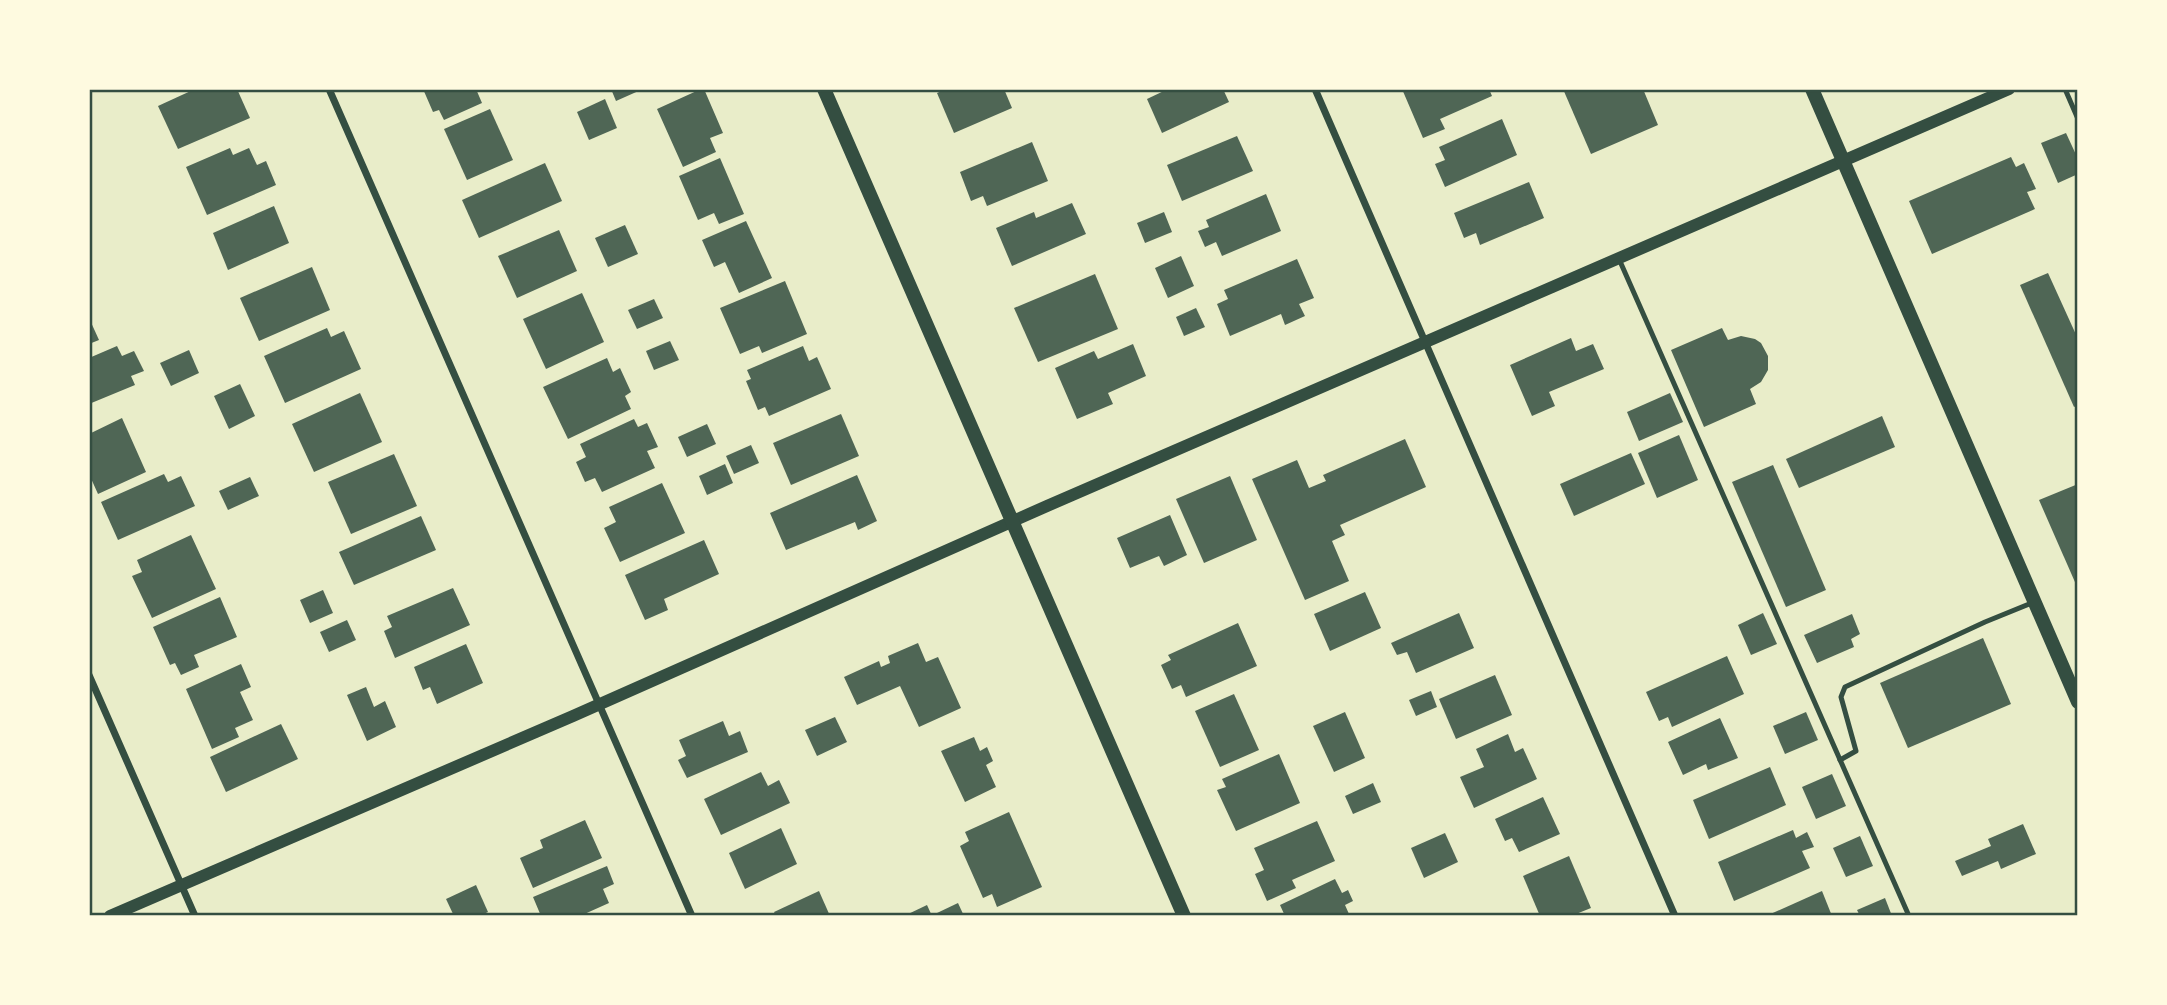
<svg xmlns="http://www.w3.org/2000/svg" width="2167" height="1005" viewBox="0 0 2167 1005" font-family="'PT Sans',sans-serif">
	<rect width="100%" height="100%" fill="#e9edc9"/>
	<!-- building -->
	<g fill="#4f6655">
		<path d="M 195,89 L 237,89 L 250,118 L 178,149 L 158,106 Z"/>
		<path d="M 423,89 L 476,89 L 482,103 L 444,120 L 439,110 L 433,112 Z"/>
		<path d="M 611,89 L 643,89 L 616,101 Z"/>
		<path d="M 701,89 L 704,89 L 723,133 L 710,138 L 716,152 L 683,167 L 657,109 Z"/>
		<path d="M 946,89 L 1004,89 L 1012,108 L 954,133 L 937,93 Z"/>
		<path d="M 1168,89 L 1223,89 L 1229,102 L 1162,133 L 1147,99 Z"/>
		<path d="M 1402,89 L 1489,89 L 1492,96 L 1440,119 L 1445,129 L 1423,138 Z"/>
		<path d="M 1563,89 L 1643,89 L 1658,125 L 1591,154 Z"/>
		<path d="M 605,99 L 617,128 L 589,140 L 577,112 Z"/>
		<path d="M 490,109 L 513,160 L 467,180 L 444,129 Z"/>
		<path d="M 1502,119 L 1517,155 L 1445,187 L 1435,164 L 1445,160 L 1439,147 Z"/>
		<path d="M 2066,133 L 2078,159 L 2078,174 L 2058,183 L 2041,143 Z"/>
		<path d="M 1237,136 L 1253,171 L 1182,201 L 1167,165 Z"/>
		<path d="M 1032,142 L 1048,181 L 987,206 L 983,196 L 971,201 L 960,172 Z"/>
		<path d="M 230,148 L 233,155 L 249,148 L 257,165 L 266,161 L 276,185 L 207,215 L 186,167 Z"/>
		<path d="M 2011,157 L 2016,167 L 2024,163 L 2036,189 L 2027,192 L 2035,209 L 1932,254 L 1909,201 Z"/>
		<path d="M 720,158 L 744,214 L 719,224 L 714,213 L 698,220 L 679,176 Z"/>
		<path d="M 545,163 L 562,201 L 479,238 L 462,200 Z"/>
		<path d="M 1529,182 L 1544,218 L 1480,245 L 1476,233 L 1464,238 L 1454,213 Z"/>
		<path d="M 1266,194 L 1281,231 L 1222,256 L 1216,242 L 1205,247 L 1198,231 L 1209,227 L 1206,220 Z"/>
		<path d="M 1072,203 L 1086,234 L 1012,266 L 996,228 L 1034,212 L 1036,218 Z"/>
		<path d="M 274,206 L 289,243 L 228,270 L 213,233 Z"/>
		<path d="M 1164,212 L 1172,232 L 1145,243 L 1137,223 Z"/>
		<path d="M 746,221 L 772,278 L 739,293 L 725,262 L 714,267 L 702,240 Z"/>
		<path d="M 625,225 L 638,254 L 608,267 L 595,238 Z"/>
		<path d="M 559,230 L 577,271 L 517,298 L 498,256 Z"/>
		<path d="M 1181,256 L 1194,286 L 1168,298 L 1155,268 Z"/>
		<path d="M 1297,259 L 1314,298 L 1299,304 L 1305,316 L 1285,325 L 1281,314 L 1230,336 L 1217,304 L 1228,299 L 1224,290 Z"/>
		<path d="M 312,267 L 330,310 L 259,341 L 240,298 Z"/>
		<path d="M 2048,273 L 2078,339 L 2078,405 L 2074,407 L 2020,285 Z"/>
		<path d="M 1095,274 L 1118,329 L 1038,362 L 1014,308 Z"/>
		<path d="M 785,281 L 807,334 L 762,353 L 759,346 L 740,354 L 720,308 Z"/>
		<path d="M 582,293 L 604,342 L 546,369 L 523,319 Z"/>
		<path d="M 654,299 L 663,318 L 637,329 L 628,310 Z"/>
		<path d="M 1196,308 L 1205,327 L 1184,336 L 1176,317 Z"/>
		<path d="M 89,318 L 99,340 L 89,344 Z"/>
		<path d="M 327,328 L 331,337 L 344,331 L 361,369 L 285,403 L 264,356 Z"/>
		<path d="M 1722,328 L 1728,340 L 1741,336 L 1755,339 L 1761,343 L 1768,356 L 1768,370 L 1761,382 L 1750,389 L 1756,404 L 1704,427 L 1671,350 Z"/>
		<path d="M 1571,338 L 1576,351 L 1593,344 L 1604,369 L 1549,392 L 1555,406 L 1532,416 L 1510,365 Z"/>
		<path d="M 670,341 L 679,360 L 654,370 L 646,351 Z"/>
		<path d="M 1133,344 L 1146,376 L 1108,393 L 1113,404 L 1077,419 L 1055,368 L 1094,351 L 1098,359 Z"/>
		<path d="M 117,346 L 122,356 L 134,351 L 144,371 L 131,376 L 135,385 L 89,404 L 89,358 Z"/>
		<path d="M 803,346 L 809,361 L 817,357 L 831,389 L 769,416 L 765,407 L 758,410 L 746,381 L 751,379 L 747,370 Z"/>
		<path d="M 189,350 L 199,373 L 171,386 L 160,363 Z"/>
		<path d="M 607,358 L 613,372 L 620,368 L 631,392 L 625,396 L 631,409 L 568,439 L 543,387 Z"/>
		<path d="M 240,384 L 255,416 L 229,429 L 214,396 Z"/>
		<path d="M 360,393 L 382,442 L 314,472 L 292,424 Z"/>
		<path d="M 1670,393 L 1683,422 L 1639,441 L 1627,412 Z"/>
		<path d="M 841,414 L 859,456 L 791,485 L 773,443 Z"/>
		<path d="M 1882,416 L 1895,447 L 1799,488 L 1786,459 Z"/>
		<path d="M 122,418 L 146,472 L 98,494 L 89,474 L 89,449 L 91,449 L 89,434 Z"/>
		<path d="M 634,419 L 638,427 L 647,423 L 658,447 L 647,451 L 655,468 L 602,492 L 595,478 L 585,482 L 576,462 L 586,457 L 580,444 Z"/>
		<path d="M 707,424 L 716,444 L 687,457 L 678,437 Z"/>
		<path d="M 1679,435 L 1698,480 L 1657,498 L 1638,453 Z"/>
		<path d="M 1405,439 L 1426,487 L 1340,525 L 1345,535 L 1332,541 L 1349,581 L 1305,600 L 1252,479 L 1297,460 L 1309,488 L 1326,481 L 1323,475 Z"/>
		<path d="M 751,445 L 759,463 L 734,474 L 726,456 Z"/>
		<path d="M 1631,453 L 1645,484 L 1574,516 L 1560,484 Z"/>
		<path d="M 394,454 L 417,506 L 351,534 L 328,482 Z"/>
		<path d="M 725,464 L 733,483 L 707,495 L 699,476 Z"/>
		<path d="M 1773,465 L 1826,590 L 1786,607 L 1732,482 Z"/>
		<path d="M 164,474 L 168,482 L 181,476 L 195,506 L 118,540 L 101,502 Z"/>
		<path d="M 857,475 L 877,521 L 858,530 L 855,522 L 786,550 L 770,513 Z"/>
		<path d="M 1230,476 L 1257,540 L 1204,563 L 1176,499 Z"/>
		<path d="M 250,477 L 259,496 L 228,510 L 219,491 Z"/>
		<path d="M 662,483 L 685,533 L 620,562 L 604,528 L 616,522 L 609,507 Z"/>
		<path d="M 2078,484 L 2078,589 L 2039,500 Z"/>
		<path d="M 1170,515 L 1187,555 L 1164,566 L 1159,556 L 1130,568 L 1117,538 Z"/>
		<path d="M 421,516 L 436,550 L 354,585 L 339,552 Z"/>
		<path d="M 191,535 L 216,589 L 152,618 L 132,576 L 142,572 L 137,560 Z"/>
		<path d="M 704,540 L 719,574 L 664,599 L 668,610 L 645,620 L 625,575 Z"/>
		<path d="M 453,588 L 470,625 L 395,658 L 384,631 L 392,627 L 387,616 Z"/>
		<path d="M 323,590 L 333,613 L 310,623 L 300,600 Z"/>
		<path d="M 1365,592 L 1381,628 L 1330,651 L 1314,614 Z"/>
		<path d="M 220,597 L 237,637 L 194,655 L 199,667 L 181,675 L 175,663 L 170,665 L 153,627 Z"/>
		<path d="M 1459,613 L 1474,648 L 1416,673 L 1407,652 L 1397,655 L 1391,643 Z"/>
		<path d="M 1763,613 L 1777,644 L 1751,655 L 1738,625 Z"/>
		<path d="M 1852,614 L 1860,634 L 1851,639 L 1854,647 L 1817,663 L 1804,635 Z"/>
		<path d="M 347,620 L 356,640 L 329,652 L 320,632 Z"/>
		<path d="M 1238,623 L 1257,666 L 1186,697 L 1181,685 L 1172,689 L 1161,665 L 1171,660 L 1168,655 Z"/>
		<path d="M 1983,638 L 2011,704 L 1908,748 L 1880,683 Z"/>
		<path d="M 918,643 L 926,662 L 938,657 L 961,708 L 919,727 L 900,686 L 857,705 L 844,677 L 879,661 L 881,667 L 890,663 L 888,656 Z"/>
		<path d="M 466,644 L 483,683 L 437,704 L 430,687 L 423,690 L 414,667 Z"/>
		<path d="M 1727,656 L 1744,694 L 1672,727 L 1668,717 L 1659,721 L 1646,692 Z"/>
		<path d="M 241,664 L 251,687 L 240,692 L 253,720 L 235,728 L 239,737 L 212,749 L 186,689 Z"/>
		<path d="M 1495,675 L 1512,715 L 1456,739 L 1439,699 Z"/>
		<path d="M 366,687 L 374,707 L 385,701 L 396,727 L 367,741 L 347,695 Z"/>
		<path d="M 1431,691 L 1437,707 L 1416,716 L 1409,700 Z"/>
		<path d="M 1234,694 L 1259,750 L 1220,767 L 1195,711 Z"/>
		<path d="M 1345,712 L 1365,758 L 1334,772 L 1313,726 Z"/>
		<path d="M 1806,712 L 1818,740 L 1785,754 L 1773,726 Z"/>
		<path d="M 835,717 L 847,742 L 817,756 L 805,730 Z"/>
		<path d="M 1720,718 L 1738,758 L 1708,770 L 1706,764 L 1683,775 L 1668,742 Z"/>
		<path d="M 723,721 L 729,736 L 740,731 L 748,752 L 687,778 L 678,760 L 686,756 L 679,740 Z"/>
		<path d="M 281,724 L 298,759 L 226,792 L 210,757 Z"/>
		<path d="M 1508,734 L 1515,752 L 1523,748 L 1537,779 L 1474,808 L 1460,777 L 1484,767 L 1476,749 Z"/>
		<path d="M 974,737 L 980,751 L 987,747 L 993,761 L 986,765 L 996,787 L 965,802 L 941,751 Z"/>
		<path d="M 1279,754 L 1300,803 L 1236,831 L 1217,790 L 1226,787 L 1222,779 Z"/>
		<path d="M 1770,767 L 1786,805 L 1709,839 L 1693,800 Z"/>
		<path d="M 761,772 L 768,786 L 779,780 L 790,803 L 721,835 L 704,799 Z"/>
		<path d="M 1832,774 L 1846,806 L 1816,819 L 1802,787 Z"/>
		<path d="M 1373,783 L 1381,802 L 1353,814 L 1345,796 Z"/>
		<path d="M 1543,797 L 1560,834 L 1519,852 L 1512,838 L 1505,841 L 1495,819 Z"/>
		<path d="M 1009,812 L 1042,887 L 997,907 L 992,894 L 983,898 L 960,846 L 969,841 L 965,832 Z"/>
		<path d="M 585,820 L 602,858 L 533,888 L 520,858 L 543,848 L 540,840 Z"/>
		<path d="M 1317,821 L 1335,861 L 1292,880 L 1296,888 L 1267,901 L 1255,874 L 1264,870 L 1254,848 Z"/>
		<path d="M 2023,824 L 2036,854 L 2001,869 L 1998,861 L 1962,876 L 1955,861 L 1991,846 L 1988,839 Z"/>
		<path d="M 781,828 L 797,864 L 745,889 L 729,853 Z"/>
		<path d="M 1793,830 L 1796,838 L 1807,832 L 1814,847 L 1802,851 L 1810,868 L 1734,901 L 1718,862 Z"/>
		<path d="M 1445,833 L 1458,862 L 1424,878 L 1411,848 Z"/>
		<path d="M 1860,836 L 1873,866 L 1846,877 L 1833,848 Z"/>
		<path d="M 1569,856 L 1591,908 L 1571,916 L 1540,916 L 1523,876 Z"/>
		<path d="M 607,866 L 614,884 L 603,889 L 609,903 L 580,916 L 541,916 L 533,897 Z"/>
		<path d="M 1335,879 L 1342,893 L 1348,890 L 1353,901 L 1345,905 L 1349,914 L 1285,916 L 1280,905 Z"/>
		<path d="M 476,885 L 488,912 L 479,916 L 454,916 L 446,899 Z"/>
		<path d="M 819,891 L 830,916 L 776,916 L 774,912 Z"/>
		<path d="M 1822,891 L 1832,916 L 1766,916 Z"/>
		<path d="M 1885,898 L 1892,916 L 1860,916 L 1857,910 Z"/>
		<path d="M 958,903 L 964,916 L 939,916 L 937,913 Z"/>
		<path d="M 927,905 L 932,916 L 904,916 Z"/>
	</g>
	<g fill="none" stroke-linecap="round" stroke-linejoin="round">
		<!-- service -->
		<g stroke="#344e41" stroke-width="5">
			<path d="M 2065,89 L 2078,119"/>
			<path d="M 1619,259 L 1909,916"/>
			<path d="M 1840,760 L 1856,751 L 1841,697 L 1845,687 L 1985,622 L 2034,602"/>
		</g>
		<!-- minor -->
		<g stroke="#344e41" stroke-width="7">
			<path d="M 329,89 L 692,916"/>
			<path d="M 1315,89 L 1675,916"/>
			<path d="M 89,675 L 195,916"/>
		</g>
		<!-- tertiary -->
		<path stroke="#344e41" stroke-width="12" d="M 110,916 L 573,716 L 1047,506 L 2009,89"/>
		<!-- secondary -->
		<g stroke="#344e41" stroke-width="14">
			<path d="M 824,89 L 1184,916"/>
			<path d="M 1812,89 L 2078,702"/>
		</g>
	</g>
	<!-- border -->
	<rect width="2167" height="1005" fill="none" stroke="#fefae0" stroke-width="182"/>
	<rect x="91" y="91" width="1985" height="823" fill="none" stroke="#344e41" stroke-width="2.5"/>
</svg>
